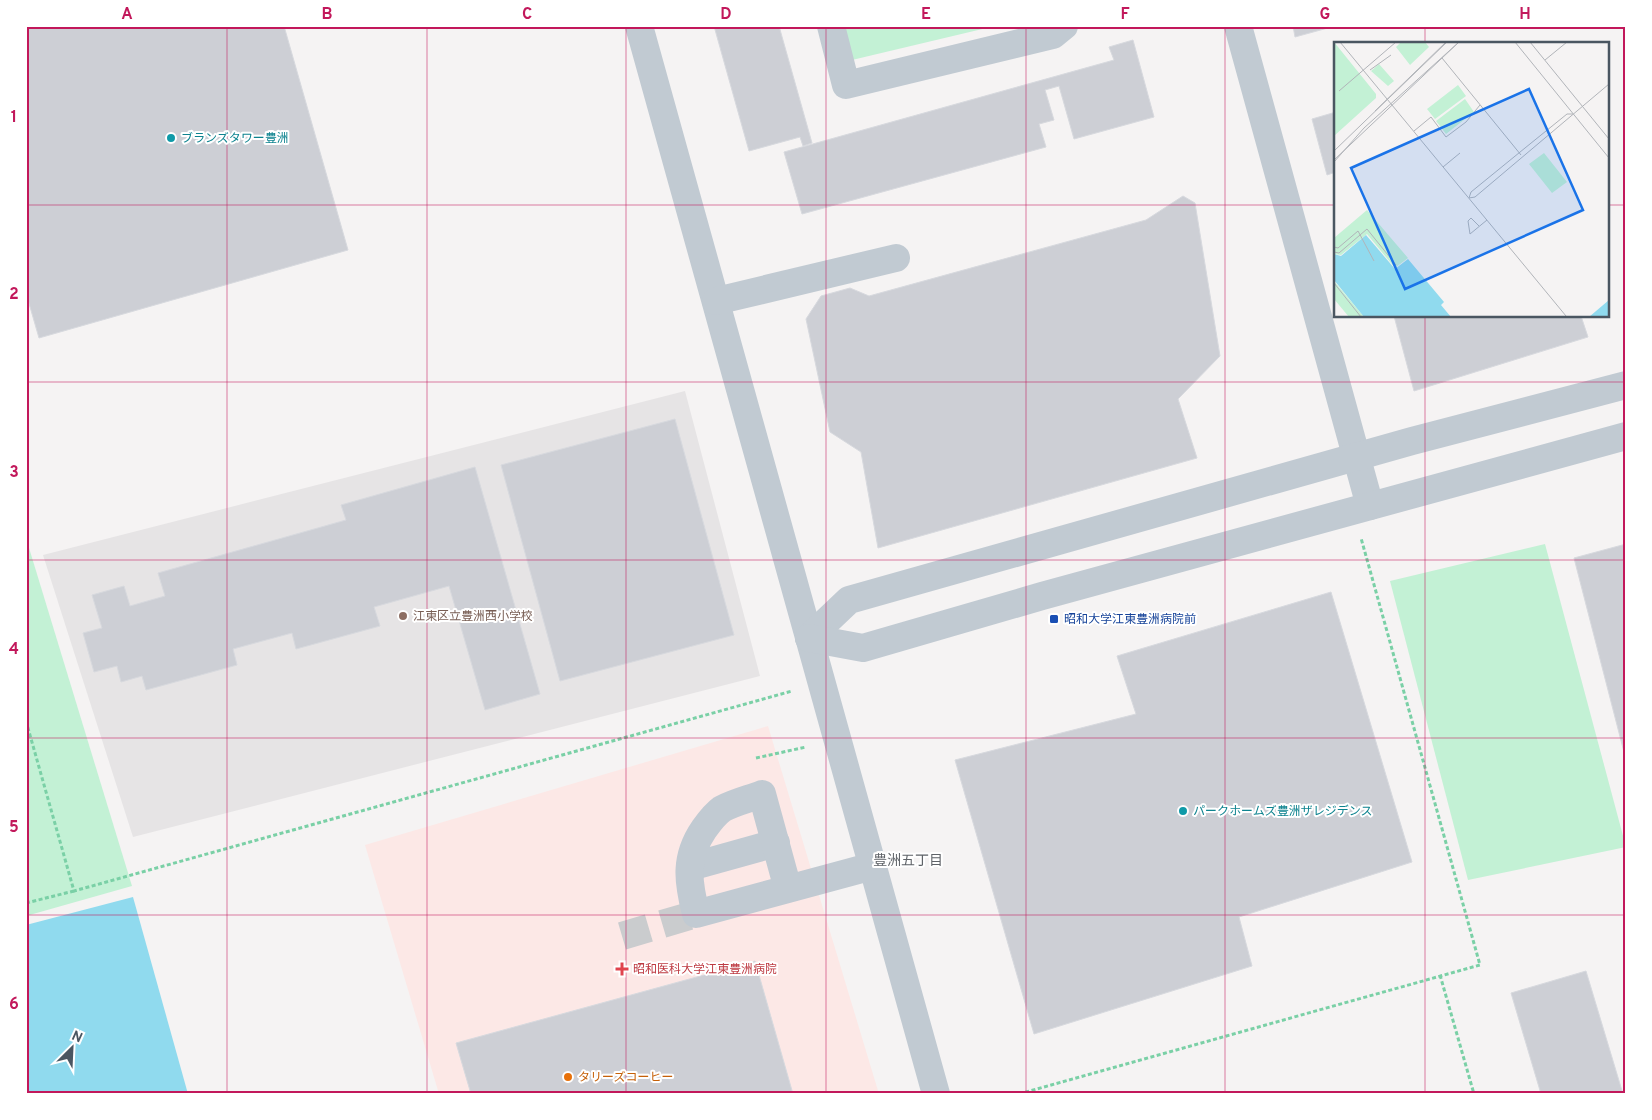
<svg xmlns="http://www.w3.org/2000/svg" width="1652" height="1120" viewBox="0 0 1652 1120" font-family="Overpass,'Noto Sans JP',sans-serif">
	<rect width="100%" height="100%" fill="#f5f3f3"/>
	<!-- education -->
	<path fill="#e6e4e5" d="M 685,391 L 760,676 L 133,837 L 43,555 Z"/>
	<!-- medical -->
	<path fill="#fce8e6" d="M 768,726 L 879,1094 L 439,1094 L 365,845 Z"/>
	<!-- green -->
	<g fill="#c3f1d5">
		<path d="M 844,26 L 995,26 L 852,60 Z"/>
		<path d="M 26,538 L 132,886 L 26,916 Z"/>
		<path d="M 1545,544 L 1626,847 L 1468,880 L 1390,581 Z"/>
	</g>
	<!-- water -->
	<path fill="#90daee" d="M 133,897 L 188,1094 L 26,1094 L 26,925 Z"/>
	<!-- building -->
	<g fill="#cdcfd5" stroke="#d7d9de">
		<path d="M 26,26 L 284,26 L 348,250 L 39,338 L 26,293 Z"/>
		<path d="M 714,26 L 779,26 L 812,143 L 803,146 L 800,137 L 749,151 Z"/>
		<path d="M 1293,26 L 1335,26 L 1295,37 Z"/>
		<path d="M 1133,40 L 1154,117 L 1074,139 L 1059,86 L 1045,90 L 1054,120 L 1039,124 L 1046,147 L 802,214 L 784,152 L 1114,60 L 1109,47 Z"/>
		<path d="M 1336,112 L 1336,172 L 1327,175 L 1312,119 Z"/>
		<path d="M 1183,196 L 1195,203 L 1220,356 L 1178,399 L 1197,458 L 878,548 L 861,452 L 830,432 L 806,319 L 821,296 L 850,288 L 869,296 L 1146,220 Z"/>
		<path d="M 1394,316 L 1581,316 L 1588,337 L 1414,391 Z"/>
		<path d="M 675,419 L 734,635 L 560,681 L 501,465 Z"/>
		<path d="M 475,467 L 540,694 L 485,710 L 449,586 L 374,607 L 380,626 L 296,649 L 292,633 L 233,649 L 237,665 L 146,690 L 142,676 L 121,682 L 117,666 L 94,672 L 83,633 L 102,628 L 92,595 L 124,586 L 130,606 L 165,596 L 158,573 L 346,520 L 341,505 Z"/>
		<path d="M 1626,544 L 1626,760 L 1574,558 Z"/>
		<path d="M 1331,592 L 1412,862 L 1239,917 L 1252,966 L 1034,1034 L 955,760 L 1136,714 L 1117,656 Z"/>
		<path d="M 755,961 L 793,1094 L 471,1094 L 456,1043 Z"/>
		<path d="M 1586,971 L 1623,1094 L 1541,1094 L 1511,993 Z"/>
	</g>
	<g fill="none" stroke-linecap="round" stroke-linejoin="round">
		<!-- minor-tunnel -->
		<path stroke="#caccce" stroke-width="28" stroke-dasharray="28 14" stroke-linecap="butt" d="M 622,936 L 696,914"/>
		<!-- path -->
		<g stroke="#7ad0a6" stroke-width="3" stroke-dasharray="4 2.5" stroke-linecap="butt">
			<path d="M 26,721 L 74,891 L 792,691"/>
			<path d="M 756,758 L 806,747"/>
			<path d="M 26,903 L 74,891"/>
			<path d="M 1440,975 L 1474,1094"/>
			<path d="M 1019,1094 L 1480,965 L 1361,538"/>
		</g>
		<!-- minor -->
		<g stroke="#c1cad2" stroke-width="28">
			<path d="M 639,26 L 936,1094"/>
			<path d="M 831,26 L 846,85 L 1053,35 L 1064,26"/>
			<path d="M 1238,26 L 1370,506"/>
			<path d="M 716,301 L 896,258"/>
			<path d="M 809,638 L 849,600 L 1412,441 L 1626,385"/>
			<path d="M 809,638 L 863,648 L 1042,596 L 1626,436"/>
			<path d="M 690,867 L 776,843"/>
			<path d="M 788,889 L 762,794 C 749,799 735,802 722,809 C 715,814 709,822 704,829 C 684,858 688,882 696,914 L 873,866"/>
		</g>
	</g>
	<!-- grid -->
	<path fill="none" stroke="#c2185b" stroke-width="1" stroke-opacity="0.55" d="M 227,26 L 227,1094M 427,26 L 427,1094M 626,26 L 626,1094M 826,26 L 826,1094M 1026,26 L 1026,1094M 1225,26 L 1225,1094M 1425,26 L 1425,44M 26,205 L 1336,205M 1608,205 L 1626,205M 1425,316 L 1425,1094M 26,382 L 1626,382M 26,560 L 1626,560M 26,738 L 1626,738M 26,915 L 1626,915"/>
	<!-- markers -->
	<g fill="#0f9aa8" stroke="#fff" stroke-width="2">
		<circle cx="171" cy="138" r="5"/>
		<circle cx="1183" cy="811" r="5"/>
	</g>
	<circle fill="#8d6e63" stroke="#fff" stroke-width="2" cx="403" cy="616" r="5"/>
	<rect fill="#1a4fb4" stroke="#fff" stroke-width="2" x="1049" y="614" width="10" height="10" rx="2.5"/>
	<path fill="#e0444e" stroke="#fff" stroke-width="2" d="M619.5 961.5h5v5h5v5h-5v5h-5v-5h-5v-5h5z"/>
	<circle fill="#e8710a" stroke="#fff" stroke-width="2" cx="568" cy="1077" r="5"/>
	<g text-anchor="middle" stroke-width="4" stroke-linejoin="round" paint-order="stroke">
		<!-- culture labels -->
		<g font-size="12" fill="#0d838f" stroke="#fff" text-anchor="start">
			<text x="181" y="142">ブランズタワー豊洲</text>
			<text x="1193" y="815">パークホームズ豊洲ザレジデンス</text>
		</g>
		<!-- education labels -->
		<g font-size="12" fill="#785e54" stroke="#fff" text-anchor="start">
			<text x="413" y="620">江東区立豊洲西小学校</text>
		</g>
		<!-- transit labels -->
		<g font-size="12" fill="#164399" stroke="#fff" text-anchor="start">
			<text x="1064" y="623">昭和大学江東豊洲病院前</text>
		</g>
		<!-- health labels -->
		<g font-size="12" fill="#be3a42" stroke="#fff" text-anchor="start">
			<text x="633" y="973">昭和医科大学江東豊洲病院</text>
		</g>
		<!-- food labels -->
		<g font-size="12" fill="#c56008" stroke="#fff" text-anchor="start">
			<text x="578" y="1081">タリーズコーヒー</text>
		</g>
		<!-- neighbourhood labels -->
		<g font-size="14" fill="#5f6368" stroke="#fff">
			<text x="908" y="865">豊洲五丁目</text>
		</g>
	</g>
	<!-- overview -->
	<g transform="translate(1334 42)">
		<rect width="275" height="275" fill="#f5f3f3"/>
		<path d="M 0,0 L 42,52 L 42,56 L 0,94 ZM 67,0 L 91,0 L 95,5 L 76,23 L 62,5 ZM 45,22 L 60,39 L 54,44 L 37,29 ZM 124,43 L 132,54 L 101,77 L 93,67 ZM 131,57 L 140,70 L 112,92 L 102,79 ZM 210,111 L 233,140 L 218,151 L 195,122 ZM 33,168 L 74,216 L 61,226 L 33,192 L 7,213 L 0,212 L 0,196 ZM 0,239 L 30,275 L 15,275 L 0,257 Z" fill="#c3f1d5"/>
		<path d="M 32,193 L 61,227 L 74,217 L 110,260 L 107,263 L 117,275 L 30,275 L 0,238 L 0,212 L 7,214 ZM 275,258 L 275,275 L 255,275 Z" fill="#90daee"/>
		<path fill="none" stroke="#b1b4b9" stroke-width="1" d="M 6,0 L 232,274M 181,0 L 275,116M 196,0 L 275,97M 108,16 L 187,113M 211,18 L 233,0M 36,28 L 57,13M 5,49 L 62,0M 41,69 L 112,0M 80,89 L 97,75 L 112,95 L 132,80 L 146,63M 0,109 L 113,0M 0,118 L 125,0M 0,120 L 30,86 L 125,0M 109,125 L 126,111M 135,156 L 141,155 L 275,42M 135,156 L 137,150 L 191,106 L 233,72 L 239,72M 145,184 L 137,176 L 134,179 L 136,192 L 153,178M 0,205 L 4,206 L 24,189 L 40,219M 0,210 L 5,211 L 33,187 L 62,223M 0,241 L 27,275"/>
		<path fill="#1a73e8" fill-opacity="0.15" stroke="#1a73e8" stroke-width="2.5" d="M 195,47 L 249,168 L 71,247 L 17,126 Z"/>
		<rect width="275" height="275" fill="none" stroke="#4a5661" stroke-width="2.5"/>
	</g>
	<!-- border -->
	<rect width="1652" height="1120" fill="none" stroke="#ffffff" stroke-width="55"/>
	<!-- north arrow -->
	<g transform="translate(72 1048) rotate(24)" stroke="#ffffff" stroke-width="4" paint-order="stroke">
	<path d="M0-4L9 19L0 12L-9 19Z" fill="#4a5661"/>
	<text y="-8" font-size="14" font-weight="bold" text-anchor="middle" fill="#4a5661">N</text>
	</g>
	<rect x="28" y="28" width="1596" height="1064" fill="none" stroke="#c2185b" stroke-width="2"/>
	<g font-size="16" text-anchor="middle" font-weight="bold" fill="#c2185b">
		<text x="127" y="19">A</text>
		<text x="327" y="19">B</text>
		<text x="527" y="19">C</text>
		<text x="726" y="19">D</text>
		<text x="926" y="19">E</text>
		<text x="1125" y="19">F</text>
		<text x="1325" y="19">G</text>
		<text x="1525" y="19">H</text>
		<text x="14" y="122">1</text>
		<text x="14" y="299">2</text>
		<text x="14" y="477">3</text>
		<text x="14" y="654">4</text>
		<text x="14" y="832">5</text>
		<text x="14" y="1009">6</text>
	</g>
</svg>
